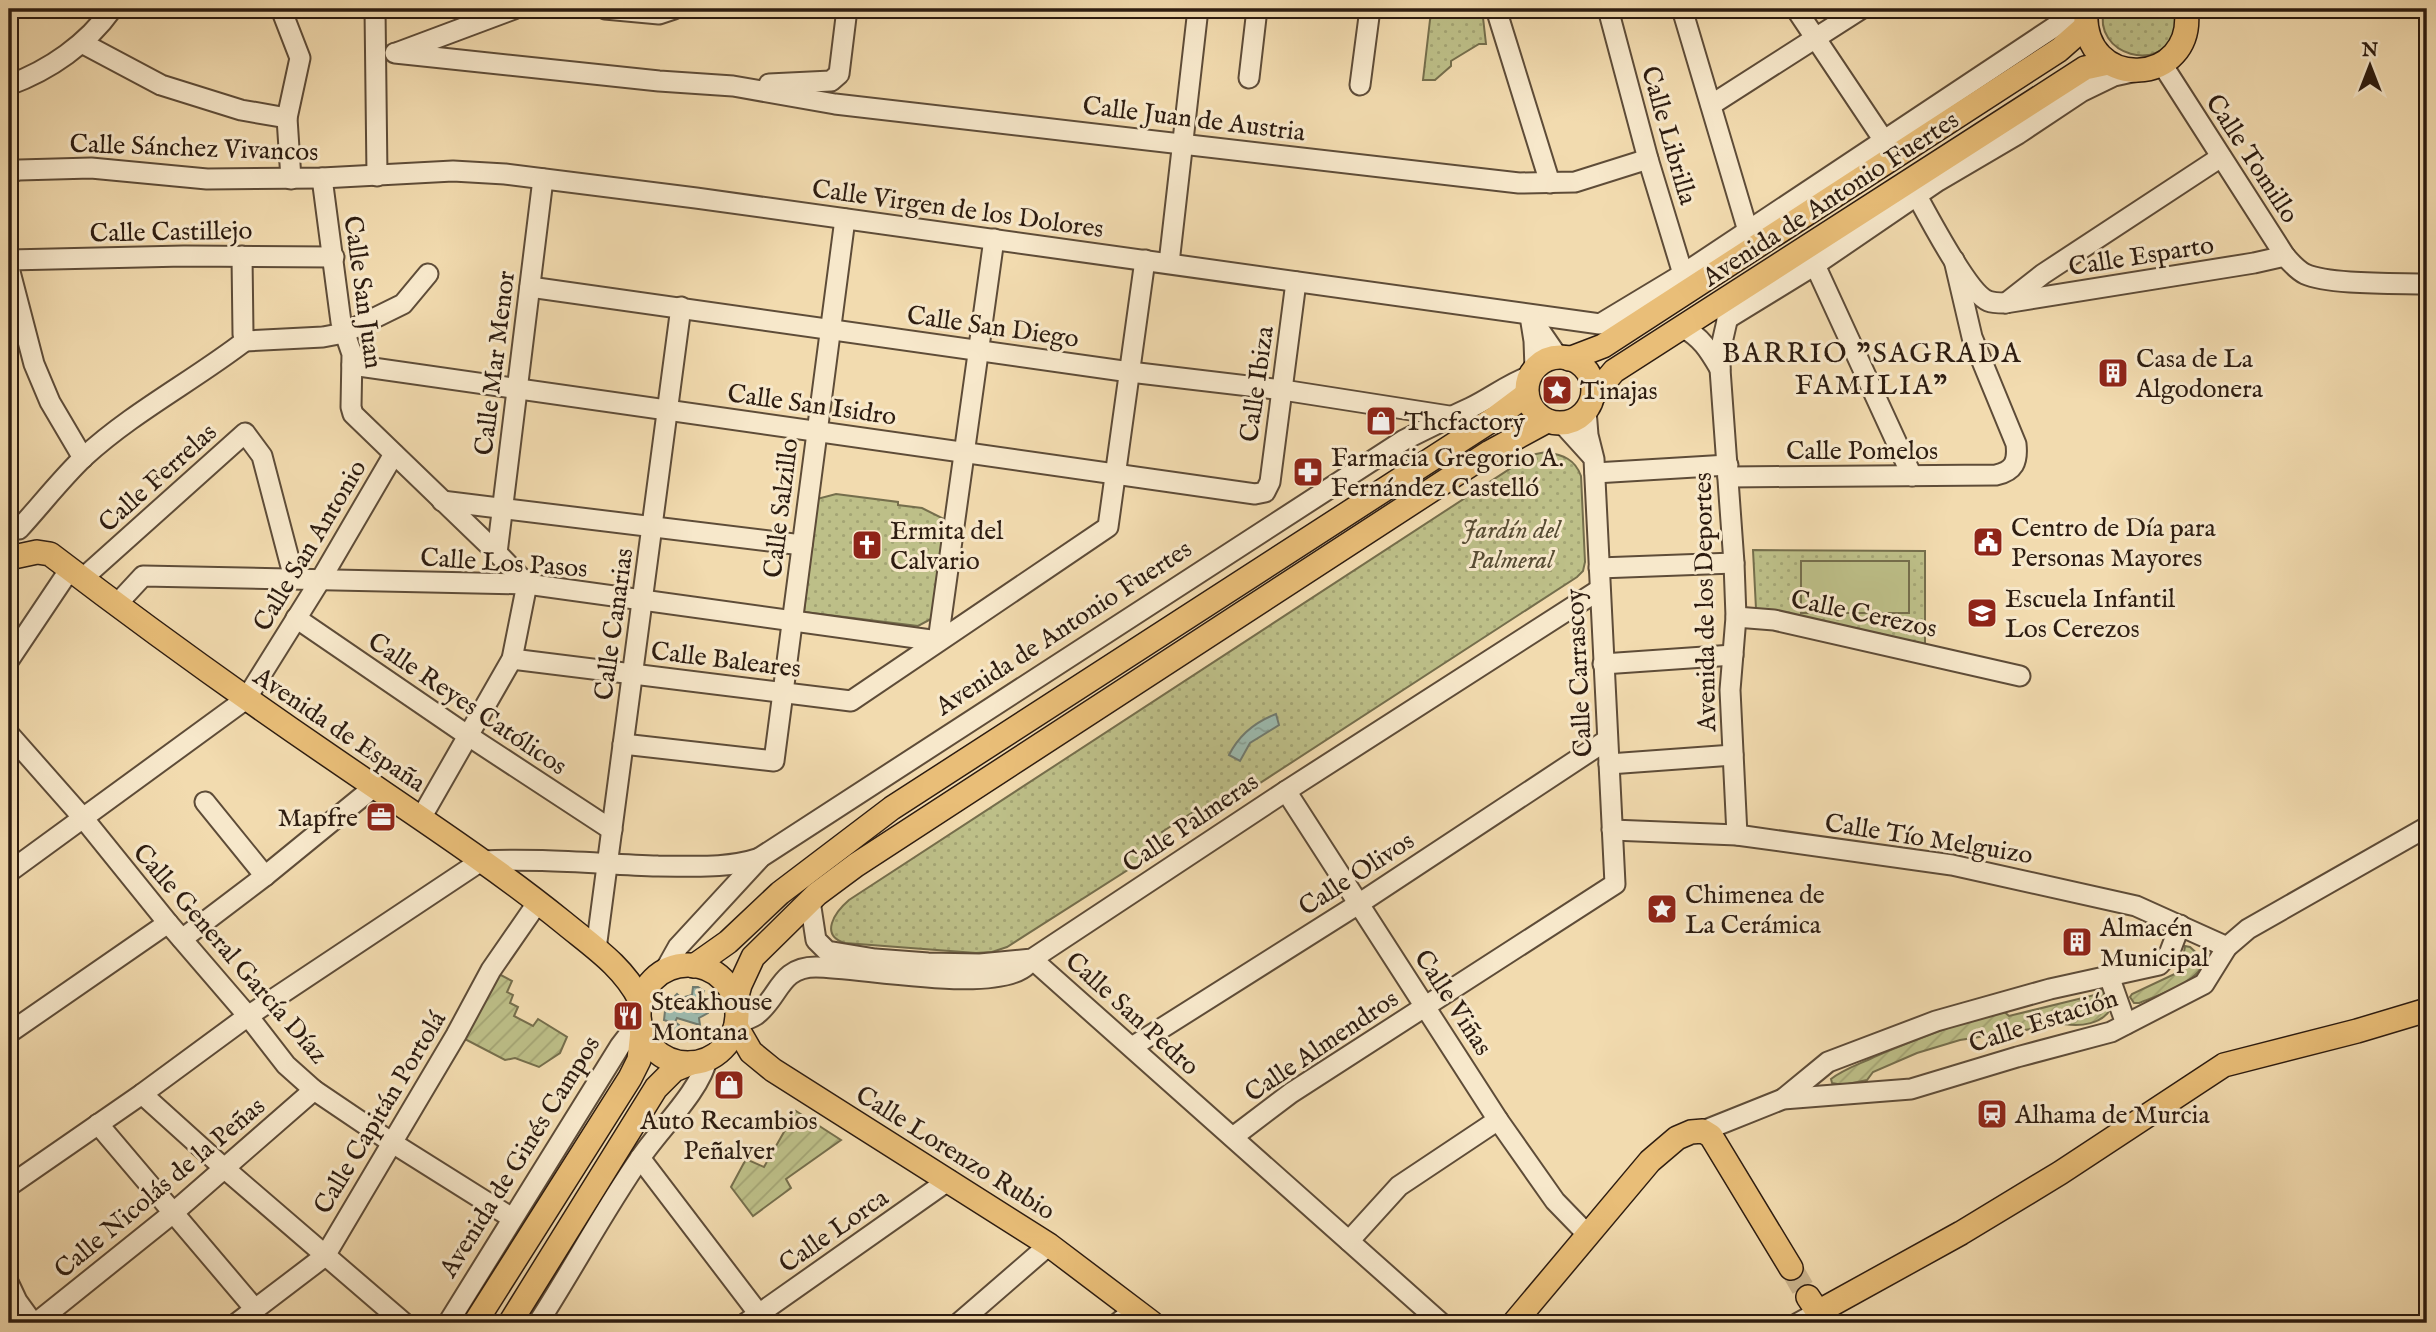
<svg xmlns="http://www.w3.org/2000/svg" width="2436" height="1332" viewBox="0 0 2436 1332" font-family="'IM FELL English',serif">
	<defs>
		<pattern id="grass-dots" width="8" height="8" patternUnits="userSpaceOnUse" patternTransform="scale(1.75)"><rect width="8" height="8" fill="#bdbf88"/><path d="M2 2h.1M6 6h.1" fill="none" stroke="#a3a474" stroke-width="1.8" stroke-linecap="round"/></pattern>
		<pattern id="garden-furrows" width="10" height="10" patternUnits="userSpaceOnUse" patternTransform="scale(1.75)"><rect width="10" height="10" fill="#bdbf88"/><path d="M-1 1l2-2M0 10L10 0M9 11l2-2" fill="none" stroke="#a3a474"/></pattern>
		<pattern id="water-ripples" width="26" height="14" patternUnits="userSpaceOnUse" patternTransform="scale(1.75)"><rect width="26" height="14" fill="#9cbbb0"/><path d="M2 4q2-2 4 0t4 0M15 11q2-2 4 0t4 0" fill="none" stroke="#87a096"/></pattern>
	</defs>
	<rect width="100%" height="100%" fill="#f2dbaf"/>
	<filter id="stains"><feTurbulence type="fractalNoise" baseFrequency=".00286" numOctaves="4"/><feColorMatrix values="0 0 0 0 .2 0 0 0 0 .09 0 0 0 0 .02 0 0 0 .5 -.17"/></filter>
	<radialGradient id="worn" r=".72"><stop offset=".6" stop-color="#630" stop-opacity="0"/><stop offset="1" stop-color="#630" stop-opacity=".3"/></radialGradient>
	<!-- grass -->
	<g fill="url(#grass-dots)" stroke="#756e4c" stroke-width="2">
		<path d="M 1433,9 L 1482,9 L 1486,44 L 1479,44 L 1451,61 L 1451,66 L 1435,80 L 1423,80 L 1430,20 Z"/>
		<path d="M 2104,9 L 2176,9 C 2175,16 2177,25 2175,31 C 2163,74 2092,56 2104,9 Z"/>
		<path d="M 1546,452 C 1563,455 1575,459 1581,476 L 1585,562 L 1583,571 L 1577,577 L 1200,822 L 1193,812 L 1162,832 L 1170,843 L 1007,947 L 992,952 L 976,953 L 845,943 C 819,935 835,912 849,900 L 1531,455 Z"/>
		<path d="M 836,494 L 898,502 L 898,505 L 922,508 L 948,521 L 931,619 L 918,626 L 804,612 L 817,499 Z"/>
		<path d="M 1753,550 L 1925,551 L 1925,648 L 1756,609 Z"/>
	</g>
	<!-- garden -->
	<g fill="url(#garden-furrows)" stroke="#756e4c" stroke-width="2">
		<path d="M 2185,946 L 2190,947 L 2204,960 C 2201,982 2158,995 2139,1003 L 2134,1003 L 2130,997 L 2132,994 L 2181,971 Z"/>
		<path d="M 497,973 L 512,981 L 507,992 L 513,995 L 510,1003 L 518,1007 L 514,1016 L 533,1026 L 538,1019 L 567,1037 L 560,1053 L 539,1067 L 515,1058 L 505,1060 L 461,1037 Z"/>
		<path d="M 2102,987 L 2106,989 L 2111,1008 C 2103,1024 2080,1027 2064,1024 L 1960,1040 L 1917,1053 L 1873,1072 L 1867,1080 L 1843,1085 L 1832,1083 L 1831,1079 C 1844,1069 1860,1064 1874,1057 C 1916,1039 1958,1024 2001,1009 L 2009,1016 L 2099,994 Z"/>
		<path d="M 796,1111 L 841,1140 L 786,1179 L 791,1188 L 753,1216 L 731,1187 L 746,1159 L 764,1167 Z"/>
	</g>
	<!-- pitch -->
	<rect fill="#bdbf88" stroke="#756e4c" stroke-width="2" x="1801" y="561" width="108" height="52"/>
	<!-- water -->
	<g fill="url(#water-ripples)" stroke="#707b70" stroke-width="2">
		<path d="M 1276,714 L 1279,725 L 1250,743 L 1240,761 L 1229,755 C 1239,735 1255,722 1276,714 Z"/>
		<path d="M 693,987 L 698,987 L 704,991 L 700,998 L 706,1001 L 708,1013 L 699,1018 L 700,1025 L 677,1018 L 675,1022 L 679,1025 L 679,1030 L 673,1038 L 668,1034 L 670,1022 L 664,1020 L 665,1011 L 673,1005 L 670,1001 L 677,994 L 681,998 L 692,995 Z"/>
	</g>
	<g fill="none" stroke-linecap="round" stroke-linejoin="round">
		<!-- major-tunnel -->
		<path stroke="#cbb58f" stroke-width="23" stroke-dasharray="23 11" stroke-linecap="butt" d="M 1791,1268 L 1808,1297"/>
		<!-- minor casing -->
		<g stroke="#5e4c38" stroke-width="23">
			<g id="minor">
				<path d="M 281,9 L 300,58 L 287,118 L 291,179"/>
				<path d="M 375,9 L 377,176"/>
				<path d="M 605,9 L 659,14 L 674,9"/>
				<path d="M 1496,9 L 1550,183"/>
				<path d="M 1608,9 L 1648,159 L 1683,274"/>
				<path d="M 1682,9 L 1748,231"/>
				<path d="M 1796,9 L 1891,151"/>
				<path d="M 82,43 L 161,85 L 241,110 L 287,118"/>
				<path d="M 399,52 L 514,9"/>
				<path d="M 395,53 L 659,81 L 733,86 L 835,104 L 1519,183 L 1575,182 L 1648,159"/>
				<path d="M 2162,64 L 2285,256 C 2291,263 2297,270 2305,274 C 2329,285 2399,283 2427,284"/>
				<path d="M 1249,78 L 1257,9"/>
				<path d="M 769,84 L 831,81 L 839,74 L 847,9"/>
				<path d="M 9,85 C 50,70 87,44 112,9"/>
				<path d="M 1360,85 L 1370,9"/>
				<path d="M 1711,105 L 1861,9"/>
				<path d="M 9,173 L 19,170 L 91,168 L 207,179 L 322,178 L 453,171 L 505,174 L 696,198 L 1600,324 L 1683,274 L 2071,16 L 2086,10"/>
				<path d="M 322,178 L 341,322 L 352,354 L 351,407 L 353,414 L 497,553 L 527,584"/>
				<path d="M 1911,185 C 1924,208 1967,293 1988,301 C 1993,303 2000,303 2005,303 L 2254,263 L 2285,256"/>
				<path d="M 242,256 L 243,334 L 245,341 L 323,337 L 344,333 L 403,304 L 428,274"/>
				<path d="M 9,260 L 184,256 L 334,257"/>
				<path d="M 1169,263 L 1198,9"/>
				<path d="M 1815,265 L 1912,476"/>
				<path d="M 9,268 L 34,364 L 50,402 L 83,458"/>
				<path d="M 530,287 L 1130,372 L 1283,390 L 1449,416"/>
				<path d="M 1733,295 L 1721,347 L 1720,369 L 1734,563 L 1736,617 L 1730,690 L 1737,835"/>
				<path d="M 2006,303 L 2043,274 L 2221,157"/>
				<path d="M 1530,316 L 1534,341 L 1535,369"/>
				<path d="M 1727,319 L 1815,265 L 1938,181 L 2018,134 L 2081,92 L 2114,76 L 2137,71"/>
				<path d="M 1534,322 L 1558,357"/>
				<path d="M 1682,327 C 1701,337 1709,350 1720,369"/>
				<path d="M 352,365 L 1255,494 L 1265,492 L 1270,482 L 1296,282"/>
				<path d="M 1562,423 L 1591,455"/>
				<path d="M 1595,473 L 1728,465"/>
				<path d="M 1728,477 L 1996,475 C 2014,471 2018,462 2016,444 L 1972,337 L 1954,260"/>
				<path d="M 442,501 L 802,545"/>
				<path d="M 19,529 C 41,505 61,479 84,457 C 133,412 193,381 245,341"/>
				<path d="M 497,553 L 543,179"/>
				<path d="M 1599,568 L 1734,563"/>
				<path d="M 82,579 L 245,433 L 262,456 L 294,578"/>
				<path d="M 117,604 L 143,576 L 527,584 L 938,641 L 994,239"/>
				<path d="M 1736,617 L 1774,620 L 2020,676"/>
				<path d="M 296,618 L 467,735 L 612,830"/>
				<path d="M 512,659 L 851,701 L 1108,527 L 1145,260"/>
				<path d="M 9,660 L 70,569"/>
				<path d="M 1603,664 L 1733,655"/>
				<path d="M 9,734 L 84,819 L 168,923 L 248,1016 L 286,1065 L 314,1090 L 391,1142 L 512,1218"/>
				<path d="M 623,744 L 774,761 L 845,219"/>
				<path d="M 1609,764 L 1733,755"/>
				<path d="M 1286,791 L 1498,1120 L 1555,1201 L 1588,1235"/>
				<path d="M 205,802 L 265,876"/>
				<path d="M 421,818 L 512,659 L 527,584"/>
				<path d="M 1612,830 L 1737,835 L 1952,865 L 2136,906 L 2227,947"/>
				<path d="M 9,872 L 246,699 L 321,579 L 394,454"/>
				<path d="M 810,901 L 816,940 L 827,951 L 875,959 L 928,963 L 980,964 L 1032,959 L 1286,791 L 1599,590"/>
				<path d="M 182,939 L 265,876 L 374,787"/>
				<path d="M 596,949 L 681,307"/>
				<path d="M 1032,959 L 1441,1323"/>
				<path d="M 664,972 L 678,947 L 761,857 L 1404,440 C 1426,429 1448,418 1470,408 C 1491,398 1508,384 1530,376"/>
				<path d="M 2109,976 L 2126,1024"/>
				<path d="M 736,1023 C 743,1021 750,1019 756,1015 C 780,997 779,967 816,967 C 860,967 997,995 1027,965"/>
				<path d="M 9,1033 L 168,923"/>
				<path d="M 1132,1047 L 1360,903 L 1607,740"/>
				<path d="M 142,1094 L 224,1168 L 404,1323"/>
				<path d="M 1783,1099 L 1828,1062 L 1936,1021 L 2050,989 L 2159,965 L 2169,954 L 2180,925"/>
				<path d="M 98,1124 L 255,1309"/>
				<path d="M 1703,1131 L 1783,1099 L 1911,1089 L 2017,1057 L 2111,1032 L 2204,984 L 2227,947 L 2248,929 L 2427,827"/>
				<path d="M 1233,1137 L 1291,1093 L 1615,884 L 1594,459 L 1588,435 L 1586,410"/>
				<path d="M 640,1158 L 765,1322"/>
				<path d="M 9,1186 L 142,1094 L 248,1016 L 481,861 C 540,858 599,864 658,866 C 694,866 726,869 760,858"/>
				<path d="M 1349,1241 L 1399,1186 L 1498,1120"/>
				<path d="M 9,1284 L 17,1301 L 33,1323"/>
				<path d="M 36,1323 L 173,1213 L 314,1090"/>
				<path d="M 237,1323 L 325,1256 L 456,1035 L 491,970 L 538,902"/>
				<path d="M 448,1323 L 620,1046 L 640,1020"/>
				<path d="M 538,1323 C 573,1269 604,1210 641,1157 C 659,1130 701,1090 707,1059"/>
				<path d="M 746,1323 L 949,1180"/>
				<path d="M 959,1323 L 1049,1245"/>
				<path d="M 1118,1323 L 1134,1310"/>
				<path d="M 1798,1323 L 1818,1312"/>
			</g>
		</g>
		<!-- major casing -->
		<g stroke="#2d1c10" stroke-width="26">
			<g id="major">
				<path d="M 2086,9 C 2080,94 2197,87 2186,9"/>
				<circle cx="1560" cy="390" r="33"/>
				<path d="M 1569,359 L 1603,346 L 2059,50 L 2085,27"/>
				<path d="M 1593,396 L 1614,371 L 2085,68 L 2108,63"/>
				<path d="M 9,558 L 37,552 L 50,554 C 143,625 237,693 334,759 C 411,812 490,863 563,922 C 592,946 623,966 640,1000"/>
				<circle cx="688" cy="1014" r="49"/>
				<path d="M 694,966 L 728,942 L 780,893 L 892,808 L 1495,418 L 1527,394"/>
				<path d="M 735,1003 L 740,985 L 753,957 L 817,894 L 856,865 L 1490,452 L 1547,421"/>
				<path d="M 736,1026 L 751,1052 L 773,1070 L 1049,1245 L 1152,1323"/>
				<path d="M 1808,1297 L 1818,1312 L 1961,1233 L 2060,1173 L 2224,1065 L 2357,1031 L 2427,1010"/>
				<path d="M 475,1323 L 630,1078 L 639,1060 L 642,1031"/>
				<path d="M 510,1323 L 656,1088 L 674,1070 L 691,1063"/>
				<path d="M 1514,1323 L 1650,1161 L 1677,1138 L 1691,1132 L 1703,1131 L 1711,1136 L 1791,1268"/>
			</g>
		</g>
		<!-- minor -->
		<use href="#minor" stroke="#f7e8cb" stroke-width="19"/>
		<!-- major -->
		<use href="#major" stroke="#e9be78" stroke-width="23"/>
	</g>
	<!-- icons -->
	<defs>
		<g id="building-square" transform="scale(1.575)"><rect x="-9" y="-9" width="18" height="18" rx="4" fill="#8f2418" stroke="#f7e8cb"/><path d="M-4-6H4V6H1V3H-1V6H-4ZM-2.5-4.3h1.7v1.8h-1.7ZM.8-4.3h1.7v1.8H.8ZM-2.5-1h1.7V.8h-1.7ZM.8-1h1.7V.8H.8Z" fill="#fff"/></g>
		<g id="sight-square" transform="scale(1.575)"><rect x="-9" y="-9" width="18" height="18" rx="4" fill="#8f2418" stroke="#f7e8cb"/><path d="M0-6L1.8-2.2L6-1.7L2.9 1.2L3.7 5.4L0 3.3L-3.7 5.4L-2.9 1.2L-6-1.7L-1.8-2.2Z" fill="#fff"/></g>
		<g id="shop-square" transform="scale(1.575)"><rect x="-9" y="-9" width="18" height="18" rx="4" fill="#8f2418" stroke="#f7e8cb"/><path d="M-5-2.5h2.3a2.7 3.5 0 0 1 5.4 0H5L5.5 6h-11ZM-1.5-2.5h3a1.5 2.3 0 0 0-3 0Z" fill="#fff"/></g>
		<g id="pharmacy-square" transform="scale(1.575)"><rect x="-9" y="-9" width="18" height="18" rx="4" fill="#8f2418" stroke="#f7e8cb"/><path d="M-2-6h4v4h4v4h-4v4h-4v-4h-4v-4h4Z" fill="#fff"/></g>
		<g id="civic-square" transform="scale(1.575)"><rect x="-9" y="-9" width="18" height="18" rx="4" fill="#8f2418" stroke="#f7e8cb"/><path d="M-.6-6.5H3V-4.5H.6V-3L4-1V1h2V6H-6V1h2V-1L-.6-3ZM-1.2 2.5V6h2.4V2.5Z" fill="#fff"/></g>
		<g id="church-square" transform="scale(1.575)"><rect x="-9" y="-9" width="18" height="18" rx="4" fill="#8f2418" stroke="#f7e8cb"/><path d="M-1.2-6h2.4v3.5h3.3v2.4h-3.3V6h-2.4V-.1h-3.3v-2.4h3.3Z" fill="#fff"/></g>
		<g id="school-square" transform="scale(1.575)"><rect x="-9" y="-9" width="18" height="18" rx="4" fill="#8f2418" stroke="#f7e8cb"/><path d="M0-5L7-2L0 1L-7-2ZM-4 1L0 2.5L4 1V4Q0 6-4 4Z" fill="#fff"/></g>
		<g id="office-square" transform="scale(1.575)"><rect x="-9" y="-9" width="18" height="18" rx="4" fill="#8f2418" stroke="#f7e8cb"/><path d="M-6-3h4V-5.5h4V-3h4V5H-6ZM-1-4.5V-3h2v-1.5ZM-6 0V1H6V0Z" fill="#fff"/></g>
		<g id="restaurant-square" transform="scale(1.575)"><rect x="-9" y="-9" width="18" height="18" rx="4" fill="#8f2418" stroke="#f7e8cb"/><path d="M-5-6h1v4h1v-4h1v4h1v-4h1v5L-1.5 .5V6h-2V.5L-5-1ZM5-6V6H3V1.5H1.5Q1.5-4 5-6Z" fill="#fff"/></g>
		<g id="station-square" transform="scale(1.575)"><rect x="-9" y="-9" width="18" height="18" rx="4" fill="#8f2418" stroke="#f7e8cb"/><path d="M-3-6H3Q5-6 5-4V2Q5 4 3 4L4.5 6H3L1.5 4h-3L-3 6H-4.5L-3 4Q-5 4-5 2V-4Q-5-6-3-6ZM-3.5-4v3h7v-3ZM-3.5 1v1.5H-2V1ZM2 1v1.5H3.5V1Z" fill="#fff"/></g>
	</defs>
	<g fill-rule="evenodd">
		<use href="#building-square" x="2113" y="373"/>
		<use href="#sight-square" x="1557" y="390"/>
		<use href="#shop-square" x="1381" y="421"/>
		<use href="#pharmacy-square" x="1308" y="472"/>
		<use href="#civic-square" x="1988" y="542"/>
		<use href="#church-square" x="867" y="545"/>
		<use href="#school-square" x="1982" y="613"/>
		<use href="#office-square" x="381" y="817"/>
		<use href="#sight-square" x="1662" y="909"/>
		<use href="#building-square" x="2077" y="942"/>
		<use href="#restaurant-square" x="628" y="1016"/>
		<use href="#shop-square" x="729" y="1085"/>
		<use href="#station-square" x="1992" y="1114"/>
	</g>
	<g text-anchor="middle" stroke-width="6" stroke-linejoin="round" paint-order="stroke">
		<!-- street labels -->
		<g font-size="26" fill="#2d1c10" stroke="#f7e8cb">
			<text transform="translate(1194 118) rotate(7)" y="9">Calle Juan de Austria</text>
			<text transform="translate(1670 135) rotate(74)" y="9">Calle Librilla</text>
			<text transform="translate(194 147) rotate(2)" y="9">Calle Sánchez Vivancos</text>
			<text transform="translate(2253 158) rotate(57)" y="9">Calle Tomillo</text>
			<text transform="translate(1830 198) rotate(-33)" y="9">Avenida de Antonio Fuertes</text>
			<text transform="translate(958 208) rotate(8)" y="9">Calle Virgen de los Dolores</text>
			<text transform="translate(171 231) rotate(-1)" y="9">Calle Castillejo</text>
			<text transform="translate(2141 255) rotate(-9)" y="9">Calle Esparto</text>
			<text transform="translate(364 292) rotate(82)" y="9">Calle San Juan</text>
			<text transform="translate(993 326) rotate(8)" y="9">Calle San Diego</text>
			<text transform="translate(494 363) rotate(-83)" y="9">Calle Mar Menor</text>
			<text transform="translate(1256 384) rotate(-82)" y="9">Calle Ibiza</text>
			<text transform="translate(812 404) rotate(8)" y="9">Calle San Isidro</text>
			<text x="1862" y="459">Calle Pomelos</text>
			<text transform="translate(157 477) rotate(-42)" y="9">Calle Ferrelas</text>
			<text transform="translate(780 508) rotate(-83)" y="9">Calle Salzillo</text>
			<text transform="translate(309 545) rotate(-59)" y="9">Calle San Antonio</text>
			<text transform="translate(504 562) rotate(4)" y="9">Calle Los Pasos</text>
			<text transform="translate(1704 602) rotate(-91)" y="9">Avenida de los Deportes</text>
			<text transform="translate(1864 613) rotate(12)" y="9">Calle Cerezos</text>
			<text transform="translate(613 624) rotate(-82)" y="9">Calle Canarias</text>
			<text transform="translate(1063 627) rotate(-33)" y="9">Avenida de Antonio Fuertes</text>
			<text transform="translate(726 659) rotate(7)" y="9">Calle Baleares</text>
			<text transform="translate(1578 673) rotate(-93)" y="9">Calle Carrascoy</text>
			<text transform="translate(468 703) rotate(34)" y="9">Calle Reyes Católicos</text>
			<text transform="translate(340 729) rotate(34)" y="9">Avenida de España</text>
			<text transform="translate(1190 822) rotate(-34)" y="9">Calle Palmeras</text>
			<text transform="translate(1929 838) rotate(9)" y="9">Calle Tío Melguizo</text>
			<text transform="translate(1356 873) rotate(-33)" y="9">Calle Olivos</text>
			<text transform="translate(231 953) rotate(49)" y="9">Calle General García Díaz</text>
			<text transform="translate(1454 1002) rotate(57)" y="9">Calle Viñas</text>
			<text transform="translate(1133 1013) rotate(42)" y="9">Calle San Pedro</text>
			<text transform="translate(2043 1020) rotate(-18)" y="9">Calle Estación</text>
			<text transform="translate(1321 1045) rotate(-34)" y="9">Calle Almendros</text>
			<text transform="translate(379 1112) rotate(-59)" y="9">Calle Capitán Portolá</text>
			<text transform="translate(956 1152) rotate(32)" y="9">Calle Lorenzo Rubio</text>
			<text transform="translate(519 1156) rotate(-58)" y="9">Avenida de Ginés Campos</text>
			<text transform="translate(159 1187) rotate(-40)" y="9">Calle Nicolás de la Peñas</text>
			<text transform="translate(833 1230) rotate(-35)" y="9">Calle Lorca</text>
		</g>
		<!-- poi labels -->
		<g font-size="26" fill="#2d1c10" stroke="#f7e8cb" text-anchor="start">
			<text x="2136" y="367">Casa de La<tspan x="2136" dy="30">Algodonera</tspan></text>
			<text x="1580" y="399">Tinajas</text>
			<text x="1404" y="430">Thcfactory</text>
			<text x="1331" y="466">Farmacia Gregorio A.<tspan x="1331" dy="30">Fernández Castelló</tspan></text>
			<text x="2011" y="536">Centro de Día para<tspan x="2011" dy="30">Personas Mayores</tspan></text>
			<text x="890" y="539">Ermita del<tspan x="890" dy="30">Calvario</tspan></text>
			<text x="2005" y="607">Escuela Infantil<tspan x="2005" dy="30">Los Cerezos</tspan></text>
			<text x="358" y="826" text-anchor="end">Mapfre</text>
			<text x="1685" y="903">Chimenea de<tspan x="1685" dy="30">La Cerámica</tspan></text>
			<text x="2100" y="936">Almacén<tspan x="2100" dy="30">Municipal</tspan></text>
			<text x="651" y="1010">Steakhouse<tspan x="651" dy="30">Montana</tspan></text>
			<text x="2015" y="1123">Alhama de Murcia</text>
			<text x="729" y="1129" text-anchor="middle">Auto Recambios<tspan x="729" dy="30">Peñalver</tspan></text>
		</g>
		<!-- park labels -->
		<g font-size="26" font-style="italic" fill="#584d34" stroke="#f7e8cb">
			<text x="1511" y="538">Jardín del<tspan x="1511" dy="30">Palmeral</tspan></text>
		</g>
		<!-- neighbourhood labels -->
		<g font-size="28" letter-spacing="2" fill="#2d1c10" stroke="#f7e8cb">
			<text x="1872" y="362">BARRIO "SAGRADA<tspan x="1872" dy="32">FAMILIA"</tspan></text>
		</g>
	</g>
	<!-- margin -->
	<rect width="2436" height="1332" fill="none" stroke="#f2dbaf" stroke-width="35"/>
	<rect x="10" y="10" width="2415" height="1311" fill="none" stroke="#2d1c10" stroke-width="3.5"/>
	<rect x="18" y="18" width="2401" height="1297" fill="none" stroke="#2d1c10" stroke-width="2"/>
	<!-- north arrow -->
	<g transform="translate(2370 66)" stroke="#f7e8cb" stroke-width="5" paint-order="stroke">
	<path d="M0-5L12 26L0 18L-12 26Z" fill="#2d1c10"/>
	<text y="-10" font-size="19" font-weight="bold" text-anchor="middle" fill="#2d1c10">N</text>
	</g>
	<rect width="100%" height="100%" filter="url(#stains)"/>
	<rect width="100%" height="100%" fill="url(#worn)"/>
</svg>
